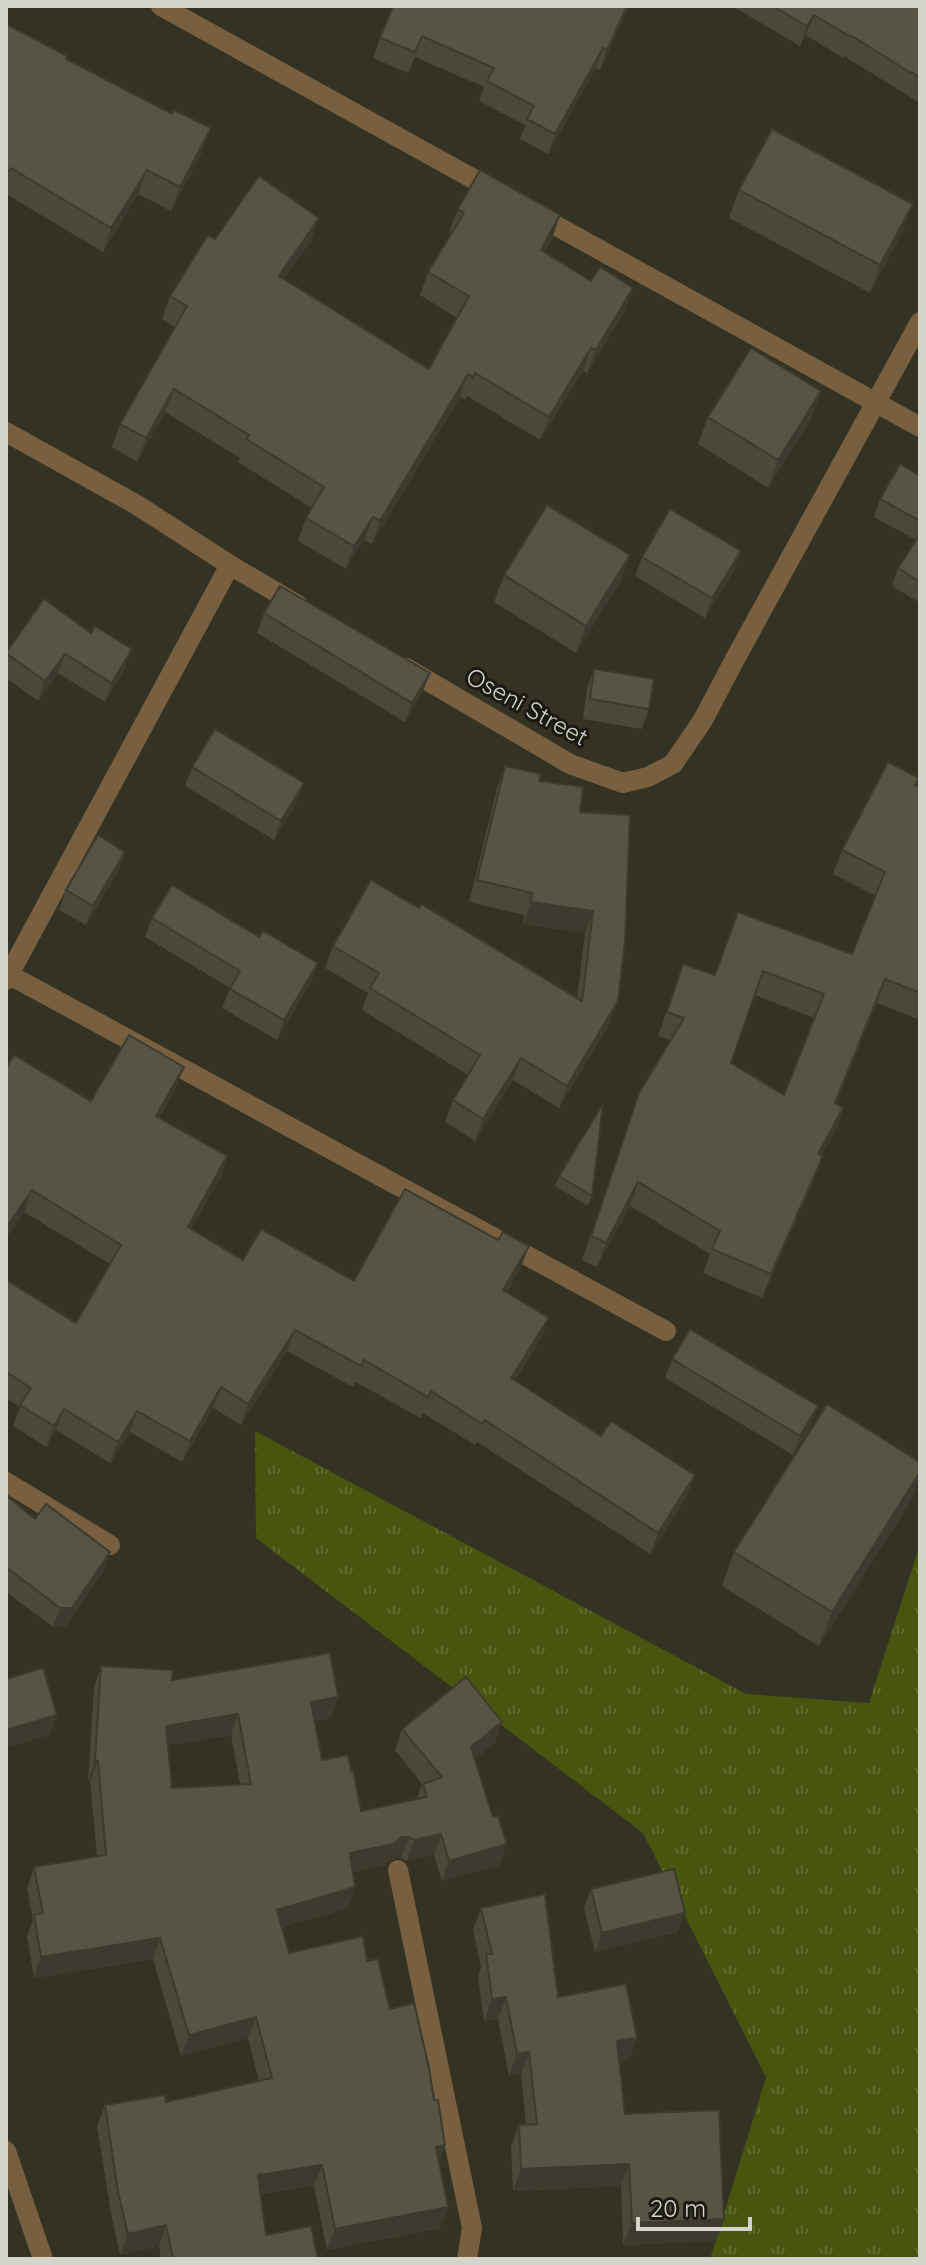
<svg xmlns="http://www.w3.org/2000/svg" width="926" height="2265" viewBox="0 0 926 2265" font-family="Quicksand,sans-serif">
	<defs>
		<pattern id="grass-tufts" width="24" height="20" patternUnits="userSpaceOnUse" patternTransform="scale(2)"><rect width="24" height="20" fill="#47550e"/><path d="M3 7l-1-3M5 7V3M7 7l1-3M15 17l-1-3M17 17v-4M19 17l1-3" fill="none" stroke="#616d30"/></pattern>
	</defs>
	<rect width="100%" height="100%" fill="#343222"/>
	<!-- grass -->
	<path fill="url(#grass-tufts)" d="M 255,1431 L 746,1694 L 869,1703 L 920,1544 L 920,2259 L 710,2259 L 766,2077 L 643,1833 L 256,1538 Z"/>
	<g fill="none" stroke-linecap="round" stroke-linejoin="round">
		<!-- minor -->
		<g stroke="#775f3f" stroke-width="20">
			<path d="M 161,6 L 497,192"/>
			<path d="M 535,214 L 920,427"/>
			<path d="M 6,432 L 137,505 L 230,565 L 298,605"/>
			<path d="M 406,668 L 570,764 L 623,783 L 648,777 L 673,764 L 703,720 L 735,659 L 920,322"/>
			<path d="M 6,973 L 666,1331"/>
			<path d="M 6,980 L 230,565"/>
			<path d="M 6,1482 L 110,1545"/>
			<path d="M 398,1870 L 472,2228 L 467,2259"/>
			<path d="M 6,2151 L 43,2259"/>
		</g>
	</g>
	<!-- wall -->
	<g fill="#4b483a" fill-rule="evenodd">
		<path d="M 629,6 L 600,70 L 596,68 L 548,154 L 520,139 L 525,125 L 479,101 L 484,87 L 415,57 L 408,73 L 373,58 L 380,38 Z"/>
		<path d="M 732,6 L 920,6 L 920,103 L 844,56 L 843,58 L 806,35 L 800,46 Z"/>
		<path d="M 6,24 L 66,59 L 202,152 L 171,211 L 138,194 L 103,252 L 6,194 Z"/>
		<path d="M 739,190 L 903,231 L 870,293 L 729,218 Z"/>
		<path d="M 458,209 L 560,215 L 552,238 L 544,252 L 591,281 L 633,288 L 625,311 L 587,373 L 583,371 L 540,440 L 467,396 L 465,400 L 460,397 L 372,544 L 364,540 L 346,569 L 298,541 L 306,518 L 312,508 L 238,462 L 240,458 L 165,412 L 137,462 L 112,447 L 120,424 L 175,327 L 162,319 L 170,296 L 215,239 L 319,218 L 311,241 L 284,279 L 429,369 L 457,318 L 420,295 L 428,272 L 452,234 L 449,232 Z"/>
		<path d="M 821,391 L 811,419 L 768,488 L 698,444 L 708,417 Z"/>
		<path d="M 920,476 L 920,603 L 892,586 L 898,568 L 916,540 L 874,517 L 880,499 Z"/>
		<path d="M 630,555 L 620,582 L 576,653 L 494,602 L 504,575 Z"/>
		<path d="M 642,557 L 734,570 L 705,618 L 635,576 Z"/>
		<path d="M 44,599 L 125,668 L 105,702 L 58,673 L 38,701 L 6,678 L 6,652 Z"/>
		<path d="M 264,613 L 430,673 L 422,693 L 405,722 L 257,633 Z"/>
		<path d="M 594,669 L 649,709 L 642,729 L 583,719 L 587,688 Z"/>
		<path d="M 505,766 L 539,781 L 580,812 L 610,1023 L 559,1108 L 513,1080 L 475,1141 L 445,1122 L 453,1100 L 468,1075 L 362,1010 L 368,993 L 325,968 L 333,946 L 577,999 L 585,933 L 523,924 L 524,915 L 469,902 L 497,788 Z"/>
		<path d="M 192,767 L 304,783 L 296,803 L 274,840 L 185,786 Z"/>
		<path d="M 919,778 L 916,785 L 920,787 L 920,1020 L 877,1003 L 836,1103 L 843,1108 L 835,1132 L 821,1155 L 814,1180 L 762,1298 L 703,1273 L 710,1254 L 630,1206 L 597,1267 L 582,1260 L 639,1093 L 671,1040 L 658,1036 L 683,964 L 715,975 L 852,954 L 876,896 L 833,874 L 842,850 ZM 755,995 L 814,1018 L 784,1095 L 731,1063 Z"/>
		<path d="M 125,852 L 118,871 L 86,925 L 59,910 L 66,890 Z"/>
		<path d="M 152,918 L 259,937 L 318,963 L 311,982 L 277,1040 L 222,1008 L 230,988 L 145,937 Z"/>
		<path d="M 6,1068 L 91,1101 L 176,1088 L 159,1118 L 227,1156 L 220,1178 L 191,1229 L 243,1260 L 354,1281 L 521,1267 L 507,1292 L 549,1318 L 541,1339 L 515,1380 L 687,1496 L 650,1554 L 477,1442 L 475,1445 L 423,1413 L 420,1418 L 356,1382 L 353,1387 L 287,1351 L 241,1425 L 213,1408 L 182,1462 L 130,1432 L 110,1463 L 56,1430 L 46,1447 L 13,1426 L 20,1407 L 6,1398 L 6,1280 L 76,1323 L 110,1264 L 24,1212 L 6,1238 Z"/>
		<path d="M 559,1176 L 592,1196 L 588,1206 L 555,1186 Z"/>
		<path d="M 672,1359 L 811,1426 L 793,1455 L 665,1378 Z"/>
		<path d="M 920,1462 L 920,1477 L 912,1499 L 819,1646 L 722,1586 L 734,1552 Z"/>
		<path d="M 6,1495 L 35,1519 L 110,1552 L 103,1572 L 65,1627 L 53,1627 L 6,1592 Z"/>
		<path d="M 101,1666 L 172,1680 L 338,1697 L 330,1718 L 314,1721 L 322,1760 L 361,1811 L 417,1799 L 422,1784 L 395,1750 L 402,1729 L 495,1743 L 475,1759 L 499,1865 L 442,1881 L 434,1855 L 407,1861 L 401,1858 L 395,1858 L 386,1865 L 353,1872 L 355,1887 L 348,1908 L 282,1927 L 289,1953 L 367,1961 L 434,2100 L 445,2145 L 439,2162 L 448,2207 L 440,2228 L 327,2250 L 314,2186 L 260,2194 L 266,2235 L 318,2259 L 161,2259 L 159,2246 L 120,2255 L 111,2213 L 97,2126 L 105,2105 L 166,2102 L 259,2081 L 248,2038 L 181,2056 L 153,1959 L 34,1978 L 27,1936 L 33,1920 L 27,1888 L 34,1867 L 97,1856 L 90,1781 L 88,1781 L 94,1687 ZM 231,1735 L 240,1784 L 172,1788 L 168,1745 Z"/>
		<path d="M 591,1889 L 678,1932 L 595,1952 L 584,1908 Z"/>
		<path d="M 481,1908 L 558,1997 L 629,2060 L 620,2061 L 625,2114 L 716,2241 L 623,2245 L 621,2186 L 513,2191 L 511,2147 L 519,2125 L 526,2124 L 521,2074 L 509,2076 L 498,2019 L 484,2021 L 478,1977 L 481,1967 L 473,1930 Z"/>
	</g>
	<!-- shaded-wall -->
	<g fill="#3d3b2f">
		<path d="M 627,6 L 629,6 L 600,70 L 607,50 Z"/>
		<path d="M 814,15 L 806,35 L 800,46 L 807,26 Z"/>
		<path d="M 603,48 L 596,68 L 548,154 L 555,134 Z"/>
		<path d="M 211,128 L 202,152 L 171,211 L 180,187 Z"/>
		<path d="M 147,170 L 138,194 L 103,252 L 111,228 Z"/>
		<path d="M 913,204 L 903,231 L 870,293 L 880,265 Z"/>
		<path d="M 560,215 L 552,238 L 532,273 L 541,250 Z"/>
		<path d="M 319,218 L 311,241 L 271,299 L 279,276 Z"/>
		<path d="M 633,288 L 625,311 L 587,373 L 596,350 Z"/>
		<path d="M 591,348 L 583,371 L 540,440 L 549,417 Z"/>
		<path d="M 468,374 L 460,397 L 372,544 L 380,521 Z"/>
		<path d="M 174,389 L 165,412 L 137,462 L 146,438 Z"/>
		<path d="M 821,391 L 811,419 L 768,488 L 778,460 Z"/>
		<path d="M 373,517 L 364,540 L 346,569 L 354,546 Z"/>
		<path d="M 741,551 L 734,570 L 705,618 L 712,598 Z"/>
		<path d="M 630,555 L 620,582 L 576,653 L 586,626 Z"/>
		<path d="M 132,649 L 125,668 L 105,702 L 112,683 Z"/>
		<path d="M 65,654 L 58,673 L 38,701 L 45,681 Z"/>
		<path d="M 430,673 L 422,693 L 405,722 L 412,703 Z"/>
		<path d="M 304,783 L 296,803 L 274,840 L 281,821 Z"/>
		<path d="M 125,852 L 118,871 L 86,925 L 93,906 Z"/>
		<path d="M 531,902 L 593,911 L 585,933 L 523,924 Z"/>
		<path d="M 318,963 L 311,982 L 277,1040 L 284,1020 Z"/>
		<path d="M 885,979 L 877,1003 L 827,1127 L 835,1103 Z"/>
		<path d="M 618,1001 L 610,1023 L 559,1108 L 567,1086 Z"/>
		<path d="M 521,1058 L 513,1080 L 475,1141 L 483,1119 Z"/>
		<path d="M 184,1067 L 176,1088 L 148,1137 L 156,1116 Z"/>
		<path d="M 843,1108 L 835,1132 L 809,1178 L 818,1154 Z"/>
		<path d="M 227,1156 L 220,1178 L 180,1248 L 188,1227 Z"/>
		<path d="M 823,1156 L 814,1180 L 762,1298 L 771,1274 Z"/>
		<path d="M 638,1182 L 630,1206 L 597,1267 L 606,1243 Z"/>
		<path d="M 32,1190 L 24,1212 L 6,1238 L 6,1228 Z"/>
		<path d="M 529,1246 L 521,1267 L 495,1311 L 503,1290 Z"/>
		<path d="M 549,1318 L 541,1339 L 504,1399 L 511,1378 Z"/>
		<path d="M 295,1330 L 287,1351 L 241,1425 L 248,1404 Z"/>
		<path d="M 221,1387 L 213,1408 L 182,1462 L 190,1441 Z"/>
		<path d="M 818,1406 L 811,1426 L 793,1455 L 800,1436 Z"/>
		<path d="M 64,1409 L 56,1430 L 46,1447 L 54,1426 Z"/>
		<path d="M 137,1411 L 130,1432 L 110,1463 L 118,1442 Z"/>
		<path d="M 920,1472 L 920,1477 L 912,1499 L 819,1646 L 832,1612 Z"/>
		<path d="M 695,1475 L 687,1496 L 650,1554 L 658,1533 Z"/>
		<path d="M 110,1552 L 103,1572 L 65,1627 L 53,1627 L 60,1608 Z"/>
		<path d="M 338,1697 L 330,1718 L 303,1723 L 311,1702 Z"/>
		<path d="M 238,1714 L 231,1735 L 158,1747 L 166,1726 Z"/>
		<path d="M 57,1715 L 50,1735 L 6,1748 L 6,1730 Z"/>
		<path d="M 502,1722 L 495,1743 L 463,1768 L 471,1747 Z"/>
		<path d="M 95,1760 L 98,1761 L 90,1781 L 88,1781 Z"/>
		<path d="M 441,1834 L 434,1855 L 407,1861 L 414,1840 Z"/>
		<path d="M 402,1837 L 409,1837 L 401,1858 L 395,1858 L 386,1865 L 342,1874 L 350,1853 Z"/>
		<path d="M 507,1844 L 499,1865 L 442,1881 L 449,1861 Z"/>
		<path d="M 355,1887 L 348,1908 L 270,1930 L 277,1910 Z"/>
		<path d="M 685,1913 L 678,1932 L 595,1952 L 602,1933 Z"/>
		<path d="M 160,1938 L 153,1959 L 34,1978 L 41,1957 Z"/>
		<path d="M 506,1997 L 498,2019 L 484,2021 L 492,1999 Z"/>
		<path d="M 256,2017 L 248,2038 L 181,2056 L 189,2035 Z"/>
		<path d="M 637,2038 L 629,2060 L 609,2063 L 617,2041 Z"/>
		<path d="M 529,2052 L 521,2074 L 509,2076 L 517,2054 Z"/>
		<path d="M 445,2145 L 437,2166 L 436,2147 Z"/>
		<path d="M 629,2164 L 621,2186 L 513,2191 L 521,2169 Z"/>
		<path d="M 322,2165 L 314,2186 L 250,2196 L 258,2175 Z"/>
		<path d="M 448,2207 L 440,2228 L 327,2250 L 335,2229 Z"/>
		<path d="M 724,2219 L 716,2241 L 623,2245 L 632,2223 Z"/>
		<path d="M 166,2225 L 159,2246 L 120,2255 L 128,2234 Z"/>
	</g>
	<!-- building -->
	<g fill="#575443" stroke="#3d3b2f" stroke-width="2" fill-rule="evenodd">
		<path d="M 393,6 L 627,6 L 607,50 L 603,48 L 555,134 L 527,119 L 534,106 L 487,81 L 494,68 L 422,36 L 415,52 L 380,38 Z"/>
		<path d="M 773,6 L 920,6 L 920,78 L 912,72 L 911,73 L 852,36 L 851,37 L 814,15 L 807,26 Z"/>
		<path d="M 6,24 L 67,56 L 66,59 L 172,114 L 174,110 L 211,128 L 180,187 L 147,170 L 111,228 L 11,168 L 6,175 Z"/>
		<path d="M 772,129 L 913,204 L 880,265 L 739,190 Z"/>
		<path d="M 480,170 L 560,215 L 541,250 L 591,281 L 600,267 L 633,288 L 596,350 L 591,348 L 549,417 L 475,373 L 473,377 L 468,374 L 380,521 L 373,517 L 354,546 L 306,518 L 324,487 L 246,439 L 249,435 L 174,389 L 146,438 L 120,424 L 187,306 L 170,296 L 208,235 L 215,239 L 259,176 L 319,218 L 279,276 L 429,369 L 469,296 L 428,272 L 464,213 L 458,209 Z"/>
		<path d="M 751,348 L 821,391 L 778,460 L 708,417 Z"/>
		<path d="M 900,464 L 920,476 L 920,521 L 880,499 Z"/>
		<path d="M 547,505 L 630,555 L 586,626 L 504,575 Z"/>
		<path d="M 670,509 L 741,551 L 712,598 L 642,557 Z"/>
		<path d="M 920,534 L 920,582 L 898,568 Z"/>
		<path d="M 280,586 L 430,673 L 412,703 L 264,613 Z"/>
		<path d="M 44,599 L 91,633 L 95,626 L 132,649 L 112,683 L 65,654 L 45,681 L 6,653 Z"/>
		<path d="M 594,669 L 654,679 L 649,709 L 590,699 Z"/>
		<path d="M 215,729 L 304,783 L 281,821 L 192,767 Z"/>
		<path d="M 888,762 L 919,778 L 915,785 L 920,787 L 920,993 L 885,979 L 835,1103 L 843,1108 L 818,1154 L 823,1156 L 771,1274 L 712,1249 L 720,1231 L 638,1182 L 606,1243 L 591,1236 L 639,1093 L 684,1018 L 667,1012 L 683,964 L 715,975 L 738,912 L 852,954 L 885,872 L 842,850 ZM 763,971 L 824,994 L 784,1095 L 731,1063 Z"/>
		<path d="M 505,766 L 541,774 L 539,781 L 583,787 L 580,812 L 630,815 L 625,942 L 618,1001 L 567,1086 L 521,1058 L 483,1119 L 453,1100 L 480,1055 L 370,988 L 379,973 L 333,946 L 371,880 L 419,908 L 421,904 L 582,1001 L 593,911 L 531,902 L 532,893 L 477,880 Z"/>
		<path d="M 98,835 L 125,852 L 93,906 L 66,890 Z"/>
		<path d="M 172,885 L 259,937 L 263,931 L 318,963 L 284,1020 L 230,989 L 240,971 L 152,918 Z"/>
		<path d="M 129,1035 L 184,1067 L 156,1116 L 227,1156 L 188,1227 L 243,1260 L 261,1229 L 354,1281 L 405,1189 L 498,1240 L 503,1232 L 529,1246 L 503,1290 L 549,1318 L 511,1378 L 601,1436 L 611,1421 L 695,1475 L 658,1533 L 485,1420 L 482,1424 L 431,1391 L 428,1397 L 364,1360 L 361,1366 L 295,1330 L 248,1404 L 221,1387 L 190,1441 L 137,1411 L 118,1442 L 64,1409 L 54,1426 L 20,1405 L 31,1388 L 6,1372 L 6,1280 L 76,1323 L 121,1245 L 32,1190 L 6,1228 L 6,1068 L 14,1055 L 91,1101 Z"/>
		<path d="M 603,1104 L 592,1196 L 559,1176 Z"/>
		<path d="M 690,1329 L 818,1406 L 800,1436 L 672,1359 Z"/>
		<path d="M 827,1404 L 920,1462 L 920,1472 L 832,1612 L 734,1552 Z"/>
		<path d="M 6,1495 L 35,1519 L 46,1504 L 110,1552 L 72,1608 L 60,1608 L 6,1567 Z"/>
		<path d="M 330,1653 L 338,1697 L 311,1702 L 322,1760 L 348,1755 L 351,1771 L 353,1769 L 361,1811 L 427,1797 L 423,1784 L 442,1777 L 402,1729 L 466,1677 L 502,1722 L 471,1747 L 493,1817 L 498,1816 L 507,1844 L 449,1861 L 441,1834 L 414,1840 L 409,1837 L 402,1837 L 394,1844 L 350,1853 L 355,1887 L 277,1910 L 289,1953 L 363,1936 L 367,1961 L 378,1959 L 390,2009 L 414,2003 L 429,2068 L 434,2100 L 438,2100 L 445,2145 L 436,2147 L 448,2207 L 335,2229 L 322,2165 L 258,2175 L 266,2235 L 311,2226 L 318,2259 L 173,2259 L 166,2225 L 128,2234 L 118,2192 L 105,2105 L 165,2095 L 166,2102 L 272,2078 L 256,2017 L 189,2035 L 160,1938 L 41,1957 L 34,1915 L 43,1913 L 34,1867 L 106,1855 L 98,1761 L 95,1760 L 101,1666 L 173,1670 L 172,1680 ZM 238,1714 L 251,1784 L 172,1788 L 166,1726 Z"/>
		<path d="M 43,1668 L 57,1715 L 6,1730 L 6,1679 Z"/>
		<path d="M 674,1869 L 685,1913 L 602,1933 L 591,1889 Z"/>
		<path d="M 545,1894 L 558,1997 L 626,1984 L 637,2038 L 617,2041 L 625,2114 L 719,2110 L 724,2219 L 632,2223 L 629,2164 L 521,2169 L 519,2125 L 537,2124 L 529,2052 L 517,2054 L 506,1997 L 492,1999 L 486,1954 L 492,1954 L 481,1908 Z"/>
	</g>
	<g text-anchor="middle" stroke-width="6" stroke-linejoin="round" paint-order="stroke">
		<!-- street labels -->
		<g font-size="24" fill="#d5d4ca" stroke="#1a1912">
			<text transform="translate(527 707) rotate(29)" y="8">Oseni Street</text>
		</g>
	</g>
	<!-- border -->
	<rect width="926" height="2265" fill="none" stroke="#d5d4ca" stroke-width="16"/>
	<!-- scale -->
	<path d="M638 2217v12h112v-12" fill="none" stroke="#d5d4ca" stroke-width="4"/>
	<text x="650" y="2217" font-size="24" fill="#d5d4ca" stroke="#1a1912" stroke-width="6" paint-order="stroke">20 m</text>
</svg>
